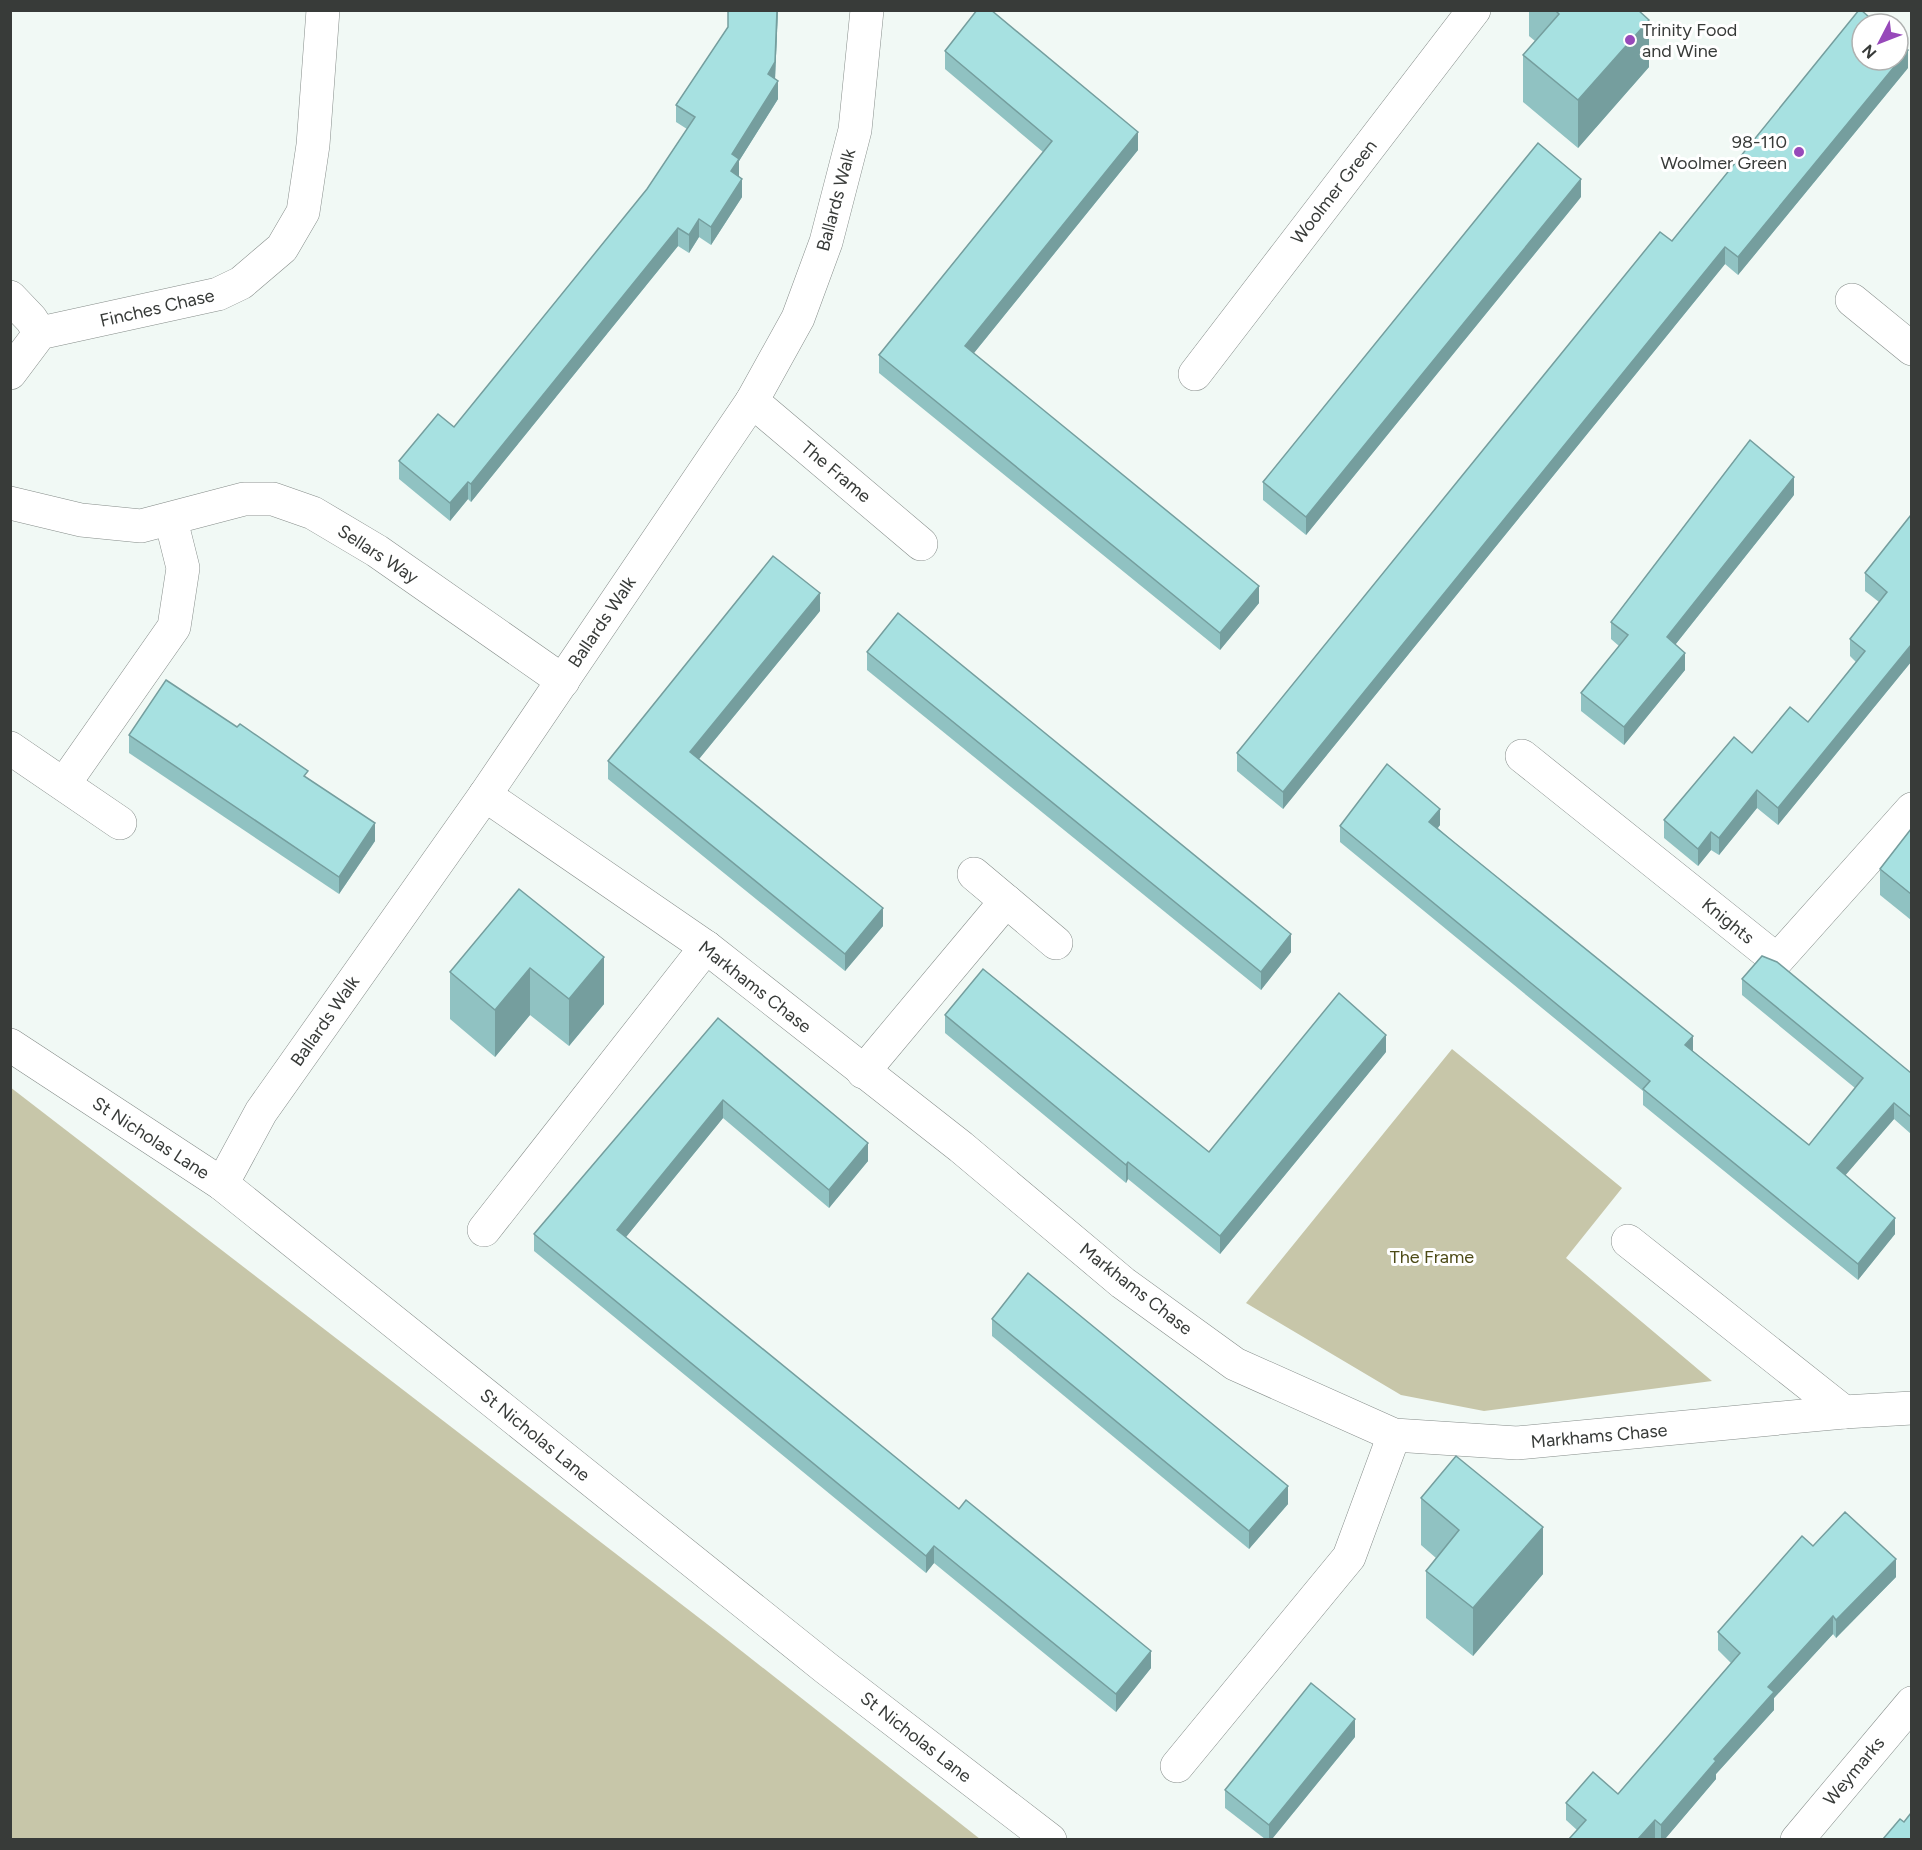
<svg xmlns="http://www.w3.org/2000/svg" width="1922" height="1850" viewBox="0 0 1922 1850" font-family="Figtree,sans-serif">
	<rect width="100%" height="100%" fill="#f1f9f5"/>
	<!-- green -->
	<g fill="#c7c6a9">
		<path d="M 1452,1049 L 1622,1188 L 1566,1258 L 1712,1381 L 1484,1411 L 1401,1395 L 1246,1303 Z"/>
		<path d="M 10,1087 L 720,1634 L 980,1839 L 11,1839 Z"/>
	</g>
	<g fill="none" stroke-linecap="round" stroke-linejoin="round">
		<!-- minor casing -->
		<g stroke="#868d8a" stroke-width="34">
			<g id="minor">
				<path d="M 10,297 L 31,319 L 40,333"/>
				<path d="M 1852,300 L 1912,349"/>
				<path d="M 10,373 L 40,333 L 218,294 L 241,283 L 282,248 L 303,212 L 313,145 L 323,10"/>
				<path d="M 1195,374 L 1474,10"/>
				<path d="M 752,401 L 921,544"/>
				<path d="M 10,503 L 81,520 L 141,526 L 244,499 L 273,499 L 313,513 L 377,551 L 563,681"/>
				<path d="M 10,748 L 120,823"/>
				<path d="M 1522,756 L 1777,960 L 1912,809"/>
				<path d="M 64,784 L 174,627 L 183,568 L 171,520"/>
				<path d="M 485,795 L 706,947 L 961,1147 L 1123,1283 L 1235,1364 L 1394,1435 L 1517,1443 L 1844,1412 L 1912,1408"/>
				<path d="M 974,874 L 1056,943"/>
				<path d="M 863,1072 L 1006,901"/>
				<path d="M 222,1184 L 261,1112 L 485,795 L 752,401 L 798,318 L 826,242 L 855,130 L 867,10"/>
				<path d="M 484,1230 L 706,947"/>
				<path d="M 1628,1241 L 1844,1412"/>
				<path d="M 1177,1766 L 1349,1557 L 1394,1435"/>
				<path d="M 1797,1840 L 1912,1703"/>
			</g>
		</g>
		<!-- secondary casing -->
		<g stroke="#868d8a" stroke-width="34">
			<path id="secondary" d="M 10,1045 L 222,1184 L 826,1668 L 1050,1840"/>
		</g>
		<!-- minor -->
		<use href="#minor" stroke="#fff" stroke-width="33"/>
		<!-- secondary -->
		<use href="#secondary" stroke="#fff" stroke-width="33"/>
	</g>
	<!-- wall -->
	<g fill="#90c2c2">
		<path d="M 728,10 L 778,10 L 775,78 L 778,99 L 739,161 L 738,177 L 742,197 L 711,245 L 699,237 L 689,253 L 678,246 L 471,502 L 468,499 L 450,521 L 399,479 L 399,461 L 454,427 L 647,189 L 687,129 L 676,122 L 676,105 L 728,27 Z"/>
		<path d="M 1529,10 L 1638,10 L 1649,67 L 1578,148 L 1523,102 L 1523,55 L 1535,41 L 1529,36 Z"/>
		<path d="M 945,51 L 1138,150 L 974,353 L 1259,603 L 1220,650 L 879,373 L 879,355 L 1043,152 L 945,69 Z"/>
		<path d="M 1908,68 L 1738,275 L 1725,264 L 1283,809 L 1237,771 L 1237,753 L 1672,241 Z"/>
		<path d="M 1581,197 L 1306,535 L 1263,500 L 1263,482 Z"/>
		<path d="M 1794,495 L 1675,645 L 1685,670 L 1624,745 L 1581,711 L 1581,693 L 1619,646 L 1611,639 L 1611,622 Z"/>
		<path d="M 1911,515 L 1911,662 L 1778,825 L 1757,808 L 1719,855 L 1711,850 L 1698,866 L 1664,838 L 1664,820 L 1752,753 L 1808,722 L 1856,662 L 1850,656 L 1850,639 L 1879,602 L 1865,591 L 1865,573 Z"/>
		<path d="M 820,611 L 699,759 L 883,926 L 845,971 L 608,779 L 608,761 Z"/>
		<path d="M 867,652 L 1291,952 L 1261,990 L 867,670 Z"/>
		<path d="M 129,735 L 308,778 L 375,841 L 339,894 L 129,753 Z"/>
		<path d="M 1440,825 L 1438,828 L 1693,1051 L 1809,1145 L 1855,1088 L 1742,995 L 1742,979 L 1911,1073 L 1911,1134 L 1894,1119 L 1845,1175 L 1895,1234 L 1858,1280 L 1643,1105 L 1643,1091 L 1340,842 L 1340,826 Z"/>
		<path d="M 1911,829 L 1911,920 L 1880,895 L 1880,869 Z"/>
		<path d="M 604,957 L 604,1004 L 569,1046 L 530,1015 L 495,1057 L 450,1019 L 450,972 Z"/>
		<path d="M 945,1015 L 1209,1152 L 1386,1052 L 1220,1254 L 1128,1179 L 1126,1183 L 945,1033 Z"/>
		<path d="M 718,1018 L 868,1161 L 829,1208 L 723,1118 L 626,1237 L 1151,1668 L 1116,1712 L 934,1563 L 926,1573 L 534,1251 L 534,1234 Z"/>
		<path d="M 992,1319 L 1288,1504 L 1249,1549 L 992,1336 Z"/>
		<path d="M 1421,1498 L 1543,1574 L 1473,1656 L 1426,1618 L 1426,1571 L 1436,1558 L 1421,1545 Z"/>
		<path d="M 1813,1546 L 1896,1577 L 1836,1638 L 1833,1634 L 1774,1698 L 1774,1710 L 1716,1774 L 1716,1779 L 1665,1839 L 1657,1839 L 1655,1838 L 1577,1830 L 1566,1820 L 1566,1803 L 1618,1794 L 1731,1663 L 1718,1650 L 1718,1632 Z"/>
		<path d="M 1355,1737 L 1272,1839 L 1265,1839 L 1225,1808 L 1225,1790 Z"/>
	</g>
	<!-- shaded-wall -->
	<g fill="#759e9e">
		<path d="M 777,10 L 778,10 L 775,80 L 768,74 Z"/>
		<path d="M 1649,20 L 1649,67 L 1578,148 L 1578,100 Z"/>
		<path d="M 1908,50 L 1908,68 L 1738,275 L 1738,257 Z"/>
		<path d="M 778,81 L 778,99 L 739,161 L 739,177 L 731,189 L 732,154 Z"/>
		<path d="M 1138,132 L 1138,150 L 965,364 L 965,346 Z"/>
		<path d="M 742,179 L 742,197 L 711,245 L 711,227 Z"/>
		<path d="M 1581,179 L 1581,197 L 1306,535 L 1306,517 Z"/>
		<path d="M 699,219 L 699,237 L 689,253 L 689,235 Z"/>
		<path d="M 678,228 L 678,246 L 471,502 L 471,484 Z"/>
		<path d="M 1725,247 L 1725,264 L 1283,809 L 1283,792 Z"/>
		<path d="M 1794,477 L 1794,495 L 1667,655 L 1667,637 Z"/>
		<path d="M 468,482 L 468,499 L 450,521 L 450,503 Z"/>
		<path d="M 1259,586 L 1259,603 L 1220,650 L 1220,633 Z"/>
		<path d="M 820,593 L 820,611 L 690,770 L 690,752 Z"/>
		<path d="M 1911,645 L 1911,662 L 1778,825 L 1778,808 Z"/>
		<path d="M 1685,653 L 1685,670 L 1624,745 L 1624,727 Z"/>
		<path d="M 1757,790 L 1757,808 L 1719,855 L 1719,838 Z"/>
		<path d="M 1440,809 L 1440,825 L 1429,838 L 1429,822 Z"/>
		<path d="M 375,823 L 375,841 L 339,894 L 339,877 Z"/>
		<path d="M 1711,832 L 1711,850 L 1698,866 L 1698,849 Z"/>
		<path d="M 883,908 L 883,926 L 845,971 L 845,954 Z"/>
		<path d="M 1291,934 L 1291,952 L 1261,990 L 1261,972 Z"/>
		<path d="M 604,957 L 604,1004 L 569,1046 L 569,999 Z"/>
		<path d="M 530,968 L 530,1015 L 495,1057 L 495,1010 Z"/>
		<path d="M 1386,1035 L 1386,1052 L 1220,1254 L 1220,1236 Z"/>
		<path d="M 1693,1036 L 1693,1052 L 1685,1045 Z"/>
		<path d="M 723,1100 L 723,1118 L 617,1248 L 617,1230 Z"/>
		<path d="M 1894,1103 L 1894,1119 L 1837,1185 L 1837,1168 Z"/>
		<path d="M 868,1143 L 868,1161 L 829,1208 L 829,1190 Z"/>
		<path d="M 1128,1162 L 1128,1179 L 1126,1183 L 1126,1165 Z"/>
		<path d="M 1895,1218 L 1895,1234 L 1858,1280 L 1858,1264 Z"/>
		<path d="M 1288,1486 L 1288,1504 L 1249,1549 L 1249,1531 Z"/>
		<path d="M 1543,1527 L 1543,1574 L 1473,1656 L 1473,1608 Z"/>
		<path d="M 934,1546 L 934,1563 L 926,1573 L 926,1556 Z"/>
		<path d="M 1896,1559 L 1896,1577 L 1836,1638 L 1836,1620 Z"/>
		<path d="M 1833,1616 L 1833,1634 L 1774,1698 L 1774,1710 L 1716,1774 L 1716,1779 L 1665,1839 L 1661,1839 L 1661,1825 L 1714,1759 L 1768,1687 Z"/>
		<path d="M 1151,1651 L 1151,1668 L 1116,1712 L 1116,1694 Z"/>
		<path d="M 1355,1719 L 1355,1737 L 1272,1839 L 1269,1839 L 1269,1825 Z"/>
		<path d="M 1655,1820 L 1655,1838 L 1654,1839 L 1638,1839 Z"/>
	</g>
	<!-- building -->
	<g fill="#a7e1e1" stroke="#759e9e" stroke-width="1.5">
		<path d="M 728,10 L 777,10 L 775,62 L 768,74 L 778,81 L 732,154 L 739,159 L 731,171 L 742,179 L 711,227 L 699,219 L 689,235 L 678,228 L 471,484 L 468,482 L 450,503 L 399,461 L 438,414 L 454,427 L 647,189 L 695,117 L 676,105 L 728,27 Z"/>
		<path d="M 977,10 L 991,10 L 1138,132 L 965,346 L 1259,586 L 1220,633 L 879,355 L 1052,141 L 945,51 Z"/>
		<path d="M 1555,10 L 1638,10 L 1649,20 L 1578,100 L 1523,55 L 1559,14 Z"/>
		<path d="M 1859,10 L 1861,10 L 1877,24 L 1862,24 L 1862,60 L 1898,60 L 1898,41 L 1908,50 L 1738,257 L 1725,247 L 1283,792 L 1237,753 L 1660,232 L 1672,241 Z"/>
		<path d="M 1538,143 L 1581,179 L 1306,517 L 1263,482 Z"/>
		<path d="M 1750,440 L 1794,477 L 1667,637 L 1685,653 L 1624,727 L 1581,693 L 1628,635 L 1611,622 Z"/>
		<path d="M 1911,515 L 1911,645 L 1778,808 L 1757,790 L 1719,838 L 1711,832 L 1698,849 L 1664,820 L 1734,737 L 1752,753 L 1790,707 L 1808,722 L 1865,651 L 1850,639 L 1887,592 L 1865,573 Z"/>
		<path d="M 773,556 L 820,593 L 690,752 L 883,908 L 845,954 L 608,761 Z"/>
		<path d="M 898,613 L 1291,934 L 1261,972 L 867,652 Z"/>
		<path d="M 166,680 L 237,727 L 240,724 L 308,771 L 304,776 L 375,823 L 339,877 L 129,735 Z"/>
		<path d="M 1387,764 L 1440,809 L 1429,822 L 1693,1036 L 1685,1045 L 1809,1145 L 1863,1078 L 1742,979 L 1762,956 L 1777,962 L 1911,1073 L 1911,1117 L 1894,1103 L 1837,1168 L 1895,1218 L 1858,1264 L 1643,1089 L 1650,1081 L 1340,826 Z"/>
		<path d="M 1911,829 L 1911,894 L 1880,869 Z"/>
		<path d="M 519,889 L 604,957 L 569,999 L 530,968 L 495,1010 L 450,972 Z"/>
		<path d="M 983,969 L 1209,1152 L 1339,993 L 1386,1035 L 1220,1236 L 1128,1162 L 1126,1165 L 945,1015 Z"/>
		<path d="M 718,1018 L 868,1143 L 829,1190 L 723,1100 L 617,1230 L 959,1509 L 966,1500 L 1151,1651 L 1116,1694 L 934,1546 L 926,1556 L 534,1234 Z"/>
		<path d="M 1028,1273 L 1288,1486 L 1249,1531 L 992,1319 Z"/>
		<path d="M 1456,1456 L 1543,1527 L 1473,1608 L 1426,1571 L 1459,1530 L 1421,1498 Z"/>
		<path d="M 1845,1512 L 1896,1559 L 1836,1620 L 1833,1616 L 1768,1687 L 1774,1692 L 1714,1759 L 1716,1761 L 1661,1825 L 1655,1820 L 1638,1839 L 1569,1839 L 1586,1820 L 1566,1803 L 1593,1772 L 1618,1794 L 1740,1653 L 1718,1632 L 1802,1536 L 1813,1546 Z"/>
		<path d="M 1311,1683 L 1355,1719 L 1269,1825 L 1225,1790 Z"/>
		<path d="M 1911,1813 L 1911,1839 L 1883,1839 L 1900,1819 L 1904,1822 Z"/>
	</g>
	<!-- markers -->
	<g fill="#9749ba" stroke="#fff" stroke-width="2">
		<circle cx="1630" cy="40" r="6"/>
		<circle cx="1799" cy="152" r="6"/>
	</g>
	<g text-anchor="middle" stroke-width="6" stroke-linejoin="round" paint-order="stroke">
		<!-- poi labels -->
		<g font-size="18" fill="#383b39" stroke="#fff" text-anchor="start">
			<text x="1642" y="36">Trinity Food<tspan x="1642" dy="21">and Wine</tspan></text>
			<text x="1787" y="148" text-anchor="end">98-110<tspan x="1787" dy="21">Woolmer Green</tspan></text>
		</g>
		<!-- street labels -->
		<g font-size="18" fill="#383b39" stroke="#fff">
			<text transform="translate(1334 192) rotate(-52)" y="6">Woolmer Green</text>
			<text transform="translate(836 200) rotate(-75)" y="6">Ballards Walk</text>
			<text transform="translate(157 308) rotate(-13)" y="6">Finches Chase</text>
			<text transform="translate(836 472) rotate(40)" y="6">The Frame</text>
			<text transform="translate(378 554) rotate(33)" y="6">Sellars Way</text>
			<text transform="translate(602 622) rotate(-56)" y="6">Ballards Walk</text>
			<text transform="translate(1728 921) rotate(39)" y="6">Knights</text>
			<text transform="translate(755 987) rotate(38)" y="6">Markhams Chase</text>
			<text transform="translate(325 1021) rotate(-55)" y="6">Ballards Walk</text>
			<text transform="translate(151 1138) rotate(33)" y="6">St Nicholas Lane</text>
			<text transform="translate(1136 1289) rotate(38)" y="6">Markhams Chase</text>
			<text transform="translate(535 1435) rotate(39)" y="6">St Nicholas Lane</text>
			<text transform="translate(1599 1436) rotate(-5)" y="6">Markhams Chase</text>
			<text transform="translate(916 1737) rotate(38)" y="6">St Nicholas Lane</text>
			<text transform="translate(1854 1771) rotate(-50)" y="6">Weymarks</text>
		</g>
		<!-- park labels -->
		<g font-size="18" fill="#4d4b17" stroke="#fff">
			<text x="1432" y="1263">The Frame</text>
		</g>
	</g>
	<!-- border -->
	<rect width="1922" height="1850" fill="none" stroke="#383b39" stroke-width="24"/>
	<!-- north arrow -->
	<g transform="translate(1880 42) rotate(228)"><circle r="28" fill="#ffffff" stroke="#afb1b0" stroke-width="1.5"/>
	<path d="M0-4.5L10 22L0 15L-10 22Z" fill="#9749ba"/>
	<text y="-9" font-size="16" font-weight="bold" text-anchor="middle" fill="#383b39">N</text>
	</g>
</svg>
